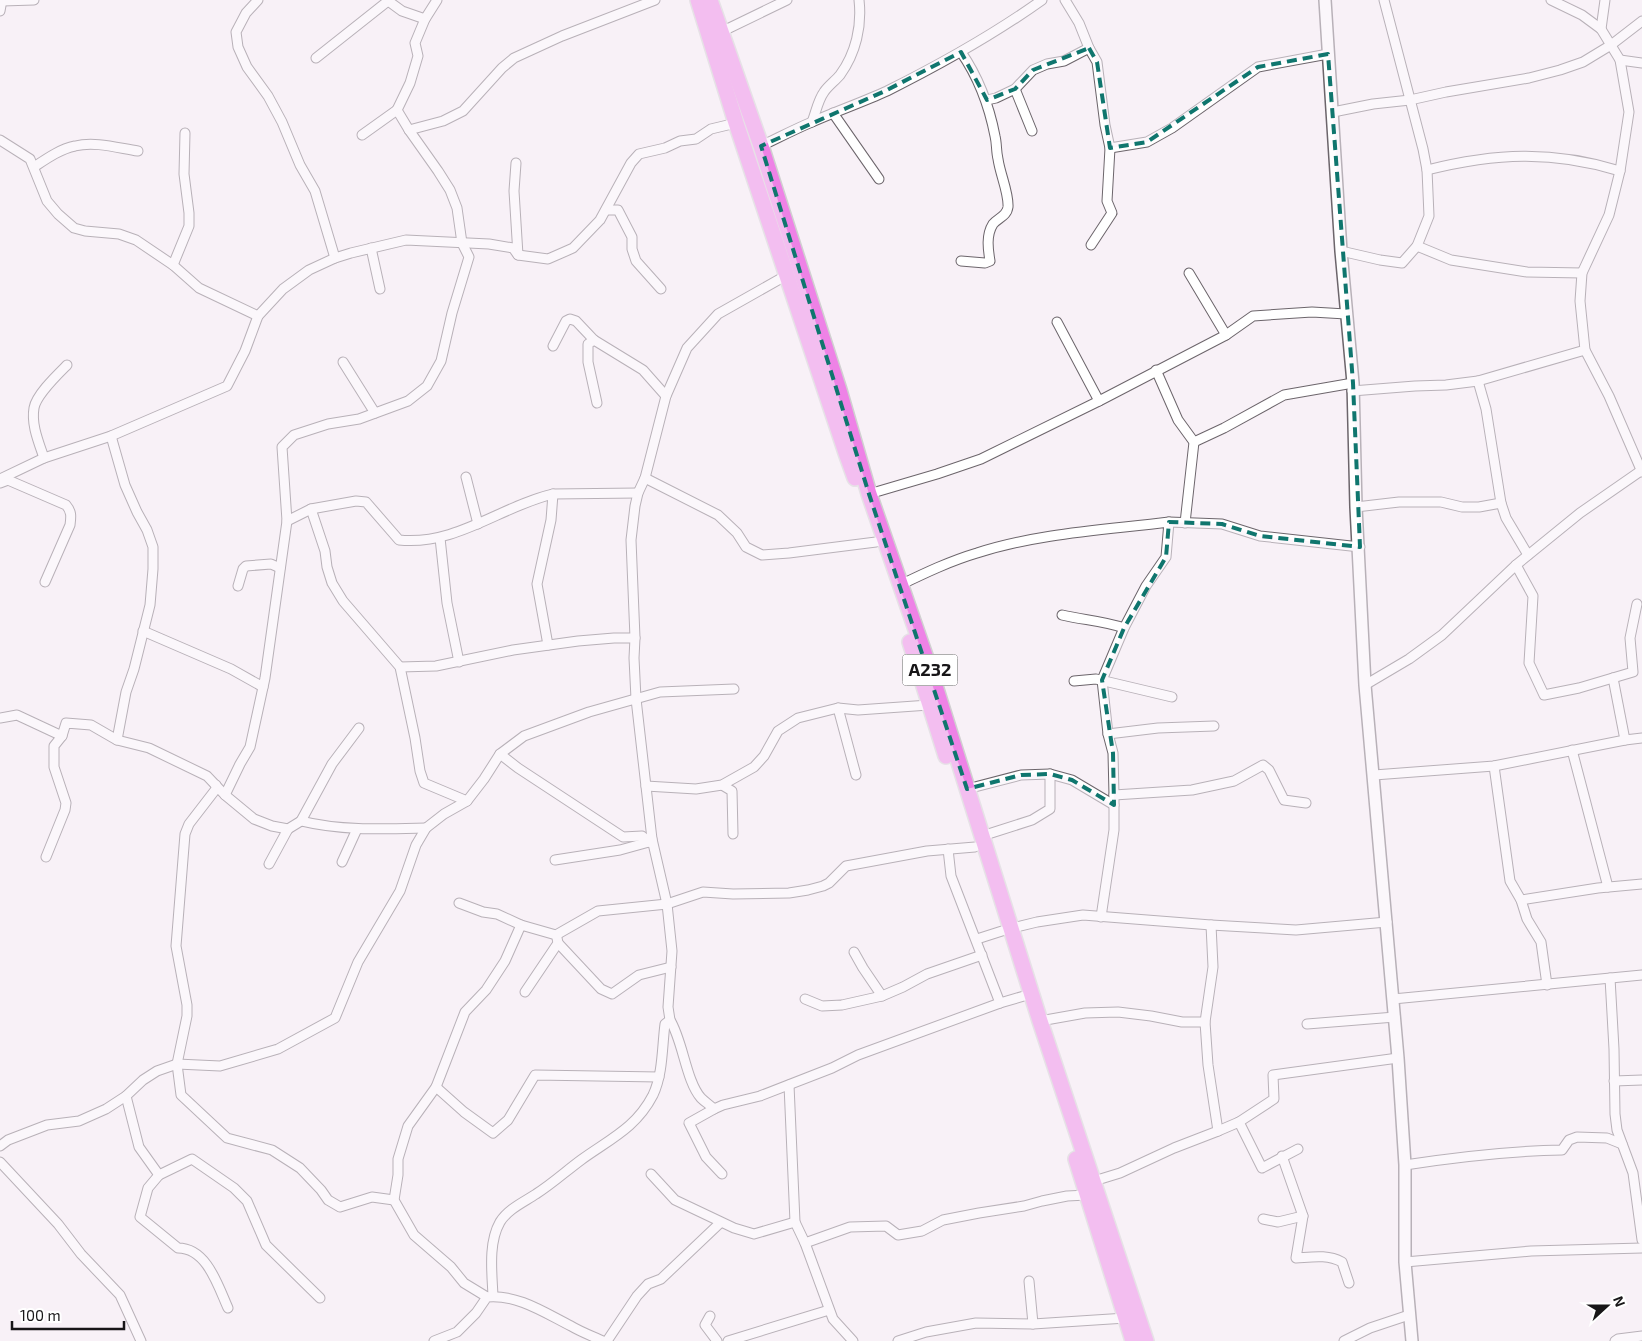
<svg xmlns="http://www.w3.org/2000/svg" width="1642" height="1341" viewBox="0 0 1642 1341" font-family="'Exo 2',sans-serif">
	<rect width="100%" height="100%" fill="#f8f1f7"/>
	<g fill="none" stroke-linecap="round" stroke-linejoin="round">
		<!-- street casing -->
		<g stroke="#6c656b" stroke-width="11">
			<g id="street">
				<path d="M 258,0 L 246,13 L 236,32 L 238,47 L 247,67 L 268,96 L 282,122 L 300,165 L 315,191 L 335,258"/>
				<path d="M 387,0 L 402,11 L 425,19"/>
				<path d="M 1551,0 L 1582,15 L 1601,29 L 1620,60 L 1629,112 L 1620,171 L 1609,215 L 1582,273 L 1580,301 L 1585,350 L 1609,396 L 1642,472"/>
				<path d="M 2,1 L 34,0"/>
				<path d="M 0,11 L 2,0"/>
				<path d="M 1601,29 L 1605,0"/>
				<path d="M 721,32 L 787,0"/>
				<path d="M 1089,48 L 1097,62 L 1105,125 L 1110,148 L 1107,201 L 1112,213 L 1091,245"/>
				<path d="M 316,58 L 388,1"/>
				<path d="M 1620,60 L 1642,63"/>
				<path d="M 1015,89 L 1032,131"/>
				<path d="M 987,100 L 996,98 L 1015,89 L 1033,70 L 1047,64 L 1064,61 L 1089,48 L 1079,23 L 1065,0"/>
				<path d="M 1333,112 L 1373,104 L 1410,100 L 1446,92 L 1529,78 L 1560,70 L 1583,62 L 1611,45 L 1642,21"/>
				<path d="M 833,113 L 879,179"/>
				<path d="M 812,122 C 816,112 818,100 824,92 C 828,86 835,81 840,75 C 856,53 862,26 859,0"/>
				<path d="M 409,130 L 443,121 L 463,111 L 502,68 L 514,58 L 562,36 L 655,0"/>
				<path d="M 362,135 L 397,110"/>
				<path d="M 0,140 L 30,159 L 47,201 L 58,214 L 74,228 L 85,231 L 119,234 L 136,240 L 173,265 L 199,288 L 258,316"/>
				<path d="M 761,146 C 778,138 795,129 812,122 C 837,111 863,102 887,91 C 941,64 993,35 1042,0"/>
				<path d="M 1110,148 L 1147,142 L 1172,128 L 1258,67 L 1328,54"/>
				<path d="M 516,163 L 514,191 L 518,255"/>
				<path d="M 34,167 C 46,159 60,149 75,146 C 95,141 118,148 138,151"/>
				<path d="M 1427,170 C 1495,153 1552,150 1620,171"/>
				<path d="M 606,210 L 618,210 L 632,237 L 632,249 L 636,261 L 661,289"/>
				<path d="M 1417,246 L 1451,260 L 1527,272 L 1582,273"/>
				<path d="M 371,248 L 380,289"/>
				<path d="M 1341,251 L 1380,260 L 1402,263 L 1417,246 L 1429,216 L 1427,170 L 1423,149 L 1384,0"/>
				<path d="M 961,261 L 985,263 L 990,261 C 988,249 986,235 993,224 C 998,218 1007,216 1008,207 C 1009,193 1000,174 998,159 C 996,151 997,144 995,136 C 989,105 979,78 961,52"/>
				<path d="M 173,265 L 189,226 L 189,213 L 184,174 L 185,133"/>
				<path d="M 1189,273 L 1226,335"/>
				<path d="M 1057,322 L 1099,401"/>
				<path d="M 553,346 L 566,321 L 570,319 L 576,321 L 594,340"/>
				<path d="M 343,362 L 375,413"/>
				<path d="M 1156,370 L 1178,420 L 1194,442 L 1185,523"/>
				<path d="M 1478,381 L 1486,409 L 1501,503 L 1506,518 L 1528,555"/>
				<path d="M 1352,391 L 1415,386 L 1446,385 L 1478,381 L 1585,350"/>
				<path d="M 597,403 L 588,362 L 588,344 L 594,340 L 643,370 L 666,396"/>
				<path d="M 111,436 L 125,485 L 137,512 L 147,530 L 153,547 L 153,569 L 150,605 L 134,669 L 126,692 L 117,740"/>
				<path d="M 1194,442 L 1224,428 L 1284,395 L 1353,383"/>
				<path d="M 44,458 C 39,443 31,425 34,408 C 36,395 57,375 67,365"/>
				<path d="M 466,477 L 478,524"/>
				<path d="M 645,478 L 718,515 L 737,533 L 746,547 L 762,555 L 789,553 L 876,542"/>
				<path d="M 0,479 L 44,458 L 111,436 L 227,386 L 245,351 L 258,316 L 283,289 L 309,270 L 335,258 L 351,253 L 406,240 L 489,244 L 513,248 L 518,255 L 548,259 L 573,248 L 600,220 L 631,163 L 639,154 L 665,148 L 680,141 L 696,139 L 711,129 L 736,123"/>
				<path d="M 0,483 L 8,480 L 66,505 C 72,512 71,517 70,525 L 45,582"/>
				<path d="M 869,494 L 937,474 L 981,459 L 1099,401 L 1226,335 L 1253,316 L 1312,312 L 1346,314"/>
				<path d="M 1356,507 L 1399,502 L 1441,502 L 1462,507 L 1479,507 L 1501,503"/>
				<path d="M 311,509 L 325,551 L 327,567 L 332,583 L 343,601 L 400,667 L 415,738 L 420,771 L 424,783 L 467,801"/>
				<path d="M 287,521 L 311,509 L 356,501 L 366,502 L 399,540 C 456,546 501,506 553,494 L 638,493"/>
				<path d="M 1169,522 L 1222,524 L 1260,536 L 1360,547"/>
				<path d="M 440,538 L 447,603 L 459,662"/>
				<path d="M 1516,565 L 1533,596 L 1529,663 L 1544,695 L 1579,688 L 1633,672 L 1630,638 L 1637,604"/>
				<path d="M 900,585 C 925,573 950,561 977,553 C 1039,533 1105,530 1169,522 L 1166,557 L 1146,586 L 1124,628 L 1102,680 L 1108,734 L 1113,753 L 1114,795 L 1114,830 L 1101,917"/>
				<path d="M 238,586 L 243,569 L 246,566 L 271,564 L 280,568"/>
				<path d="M 1062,615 C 1083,620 1104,621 1124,628"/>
				<path d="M 143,631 L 231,669 L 263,687"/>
				<path d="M 548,645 L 537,584 L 551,520 L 553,494"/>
				<path d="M 400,667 L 436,666 L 513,650 L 578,641 L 614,638 L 635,638"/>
				<path d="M 1613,678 L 1625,740"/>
				<path d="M 1074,681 L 1096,679 L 1172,697"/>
				<path d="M 1365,685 L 1409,659 L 1442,635 L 1516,565 L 1580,513 L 1642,470"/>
				<path d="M 838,708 L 856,775"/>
				<path d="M 0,718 L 17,715 L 62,736 L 66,723 L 91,725 L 117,740 L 149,748 L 207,776 L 225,795 L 254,819 L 272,826 L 288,829 L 301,821 C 342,831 384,829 426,828"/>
				<path d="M 1108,734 L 1158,728 L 1214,726"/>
				<path d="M 1572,750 L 1608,887"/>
				<path d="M 500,754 L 518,768 L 623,837 L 642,836 L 649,842 L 652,839"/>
				<path d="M 1494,766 L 1510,881 L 1521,900 L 1527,919 L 1541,942 L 1547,985"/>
				<path d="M 1050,774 L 1072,780 L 1114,805"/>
				<path d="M 1374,775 L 1494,766 L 1625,740 L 1642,738"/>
				<path d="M 216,785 L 216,789 L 189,824 L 185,834 L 176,946 L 187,1005 L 187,1016 L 177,1064 L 181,1095 L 227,1138 L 272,1150 L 300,1168 L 321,1190 L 328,1200 L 340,1207 L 372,1197 L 394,1200"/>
				<path d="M 722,785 L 732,791 L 733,834"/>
				<path d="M 646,786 L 696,789 L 722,785 L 754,767 L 764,756 L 778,731 L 798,718 L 838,708 L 858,710 L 929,705"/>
				<path d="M 967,789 L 1021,775 L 1050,774 L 1050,809 L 1032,820 L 982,836"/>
				<path d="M 225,795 L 240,764 L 250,747 L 265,678 L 287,521 L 282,447 L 294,435 L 328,424 L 359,419 L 408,401 L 427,386 L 441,361 L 452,313 L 469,257 L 462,243 L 457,208 L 450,190 L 438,171 L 409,130 L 397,110 L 410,83 L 418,56 L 415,43 L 425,19 L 437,0"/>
				<path d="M 1114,795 L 1192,790 L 1234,781 L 1263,765 L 1269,770 L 1284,800 L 1306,803"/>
				<path d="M 301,821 L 332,764 L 359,728"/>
				<path d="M 948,849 L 951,876 L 1000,1003"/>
				<path d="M 46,857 L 65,810 L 66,803 L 54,767 L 54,746 L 62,736"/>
				<path d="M 555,860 L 620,850 L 649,842"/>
				<path d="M 342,862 L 357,829"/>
				<path d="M 269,864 L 288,829"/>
				<path d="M 1521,900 L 1598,888 L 1642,884"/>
				<path d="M 459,903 L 483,912 L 497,914 L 521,925"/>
				<path d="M 1012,928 L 1037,922 L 1083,915 L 1211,925 L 1296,930 L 1387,922"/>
				<path d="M 977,939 L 1002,931"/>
				<path d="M 558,943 L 601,989 L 612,994 L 639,975 L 671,967"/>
				<path d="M 854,952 L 863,968 L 882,996"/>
				<path d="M 1610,978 L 1614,1049 L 1615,1114 L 1617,1130 L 1633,1173 L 1642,1240"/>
				<path d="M 525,992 L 558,943 L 557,938"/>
				<path d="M 805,999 L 822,1006 L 842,1005 L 882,996 L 903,987 L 927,974 L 982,955"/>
				<path d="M 1393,999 L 1642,975"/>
				<path d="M 670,1020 C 683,1041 686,1081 701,1098 C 705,1102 710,1105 714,1109 L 723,1105 L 760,1096 L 832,1068 L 858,1055 L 1000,1003 L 1024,996"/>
				<path d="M 1040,1021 L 1085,1013 L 1118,1012 L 1151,1016 L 1182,1022 L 1205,1022 L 1213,967 L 1211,925"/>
				<path d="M 1307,1024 L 1395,1017"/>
				<path d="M 1614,1081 L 1642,1080"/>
				<path d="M 789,1085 L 795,1222 L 805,1243 L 833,1319 L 853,1341"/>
				<path d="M 436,1087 L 464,1112 L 493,1133 L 508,1120 L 535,1075 L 659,1077"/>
				<path d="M 126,1096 L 139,1147 L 159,1175 L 192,1159 L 234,1188 L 247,1201 L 266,1245 L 320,1298"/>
				<path d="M 714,1109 L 689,1123 L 706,1157 L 722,1174"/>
				<path d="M 1239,1122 L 1262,1168 L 1298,1149"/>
				<path d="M 1218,1131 L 1239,1122 L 1274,1099 L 1273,1075 L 1398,1058"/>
				<path d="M 0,1146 L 8,1140 L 47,1125 L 79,1121 L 106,1109 L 126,1096 L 143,1080 L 157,1071 L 177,1064 L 220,1066 L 278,1049 L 335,1018 L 358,962 L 400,891 L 416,845 L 426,828 L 444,814 L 467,801 L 484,779 L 500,754 L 524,736 L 589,712 L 660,692 L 734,689"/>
				<path d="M 1282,1156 L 1303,1216 L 1296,1258 C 1312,1257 1327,1254 1342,1262 L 1349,1283"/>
				<path d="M 0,1162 L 58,1224 L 81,1254 L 120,1295 L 141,1341"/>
				<path d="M 1405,1165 C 1457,1157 1509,1151 1562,1150 L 1569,1140 L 1577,1137 L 1607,1138 L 1622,1144"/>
				<path d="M 651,1174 L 675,1200 L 734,1228 L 754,1234 L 795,1222"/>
				<path d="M 159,1175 L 148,1188 L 140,1217 L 178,1248 C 207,1248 218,1286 228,1308"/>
				<path d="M 1094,1181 L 1120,1173 L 1174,1148 L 1218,1131 L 1208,1065 L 1205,1022"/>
				<path d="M 1263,1219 L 1278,1222 L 1303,1216"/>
				<path d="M 805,1243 L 850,1227 L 886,1226 L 898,1235 L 922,1231 L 943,1220 L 979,1213 L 1024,1206 L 1042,1201 L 1067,1196 L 1087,1195"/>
				<path d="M 1405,1262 L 1531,1251 L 1642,1248"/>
				<path d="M 1029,1281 L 1033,1324"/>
				<path d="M 493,1296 C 492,1273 488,1243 500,1222 C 508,1209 524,1202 536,1194 C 552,1184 566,1171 581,1160 C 610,1139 636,1128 653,1095 C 663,1074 662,1047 665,1024 L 670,1020 L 668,1007 L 672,951 L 667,904 L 652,839 L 636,699 L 634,658 L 635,638 L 631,540 L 635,506 L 638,493 L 645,478 L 666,396 L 687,348 L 718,314 L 787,275"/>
				<path d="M 487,1297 L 464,1283 L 451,1267 L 414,1235 L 394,1200 L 398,1175 L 398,1159 L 408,1126 L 436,1087 L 465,1012 L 486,990 L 505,961 L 521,925 L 556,935 L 598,911 L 667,904 L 703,892 L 733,894 L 789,893 L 808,890 L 823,886 L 829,883 L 846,866 L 927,851 L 975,847"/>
				<path d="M 710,1316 L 705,1325 L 717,1341"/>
				<path d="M 434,1341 L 457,1332 L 476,1313 L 487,1297 C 517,1294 545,1313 571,1326 C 581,1332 592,1336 603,1341"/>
				<path d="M 607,1341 L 637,1296 L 648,1284 L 661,1279 L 720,1223"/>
				<path d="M 728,1341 L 829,1310"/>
				<path d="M 898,1341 L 926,1332 L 976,1323 L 1033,1324 L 1126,1318"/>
				<path d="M 1344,1341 L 1370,1328 L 1409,1315"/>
				<path d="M 1615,1341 L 1618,1339 L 1642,1336"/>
			</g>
		</g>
		<!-- secondary casing -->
		<g stroke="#6c656b" stroke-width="14">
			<path id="secondary" d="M 1325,0 L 1341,251 L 1353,383 L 1356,507 L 1365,685 L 1398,1058 L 1405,1165 L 1405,1262 L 1412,1341"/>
		</g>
		<!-- highway casing -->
		<g stroke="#d1d0d1" stroke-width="18">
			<g id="highway">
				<path d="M 698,0 L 736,123 L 846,453 L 855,478"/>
				<path d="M 710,0 L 761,146 L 839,390 L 869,494 L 930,670 L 1040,1021 L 1146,1341"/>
				<path d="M 910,642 L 946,756"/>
				<path d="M 1076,1159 L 1133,1341"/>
			</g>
		</g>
		<!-- street -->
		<use href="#street" stroke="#fff" stroke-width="9"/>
		<!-- secondary -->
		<use href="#secondary" stroke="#fff" stroke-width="11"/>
		<!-- highway -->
		<use href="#highway" stroke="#ee82e6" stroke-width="15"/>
	</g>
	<!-- marked area -->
	<path d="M0 0H1642V1341H0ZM 1089,48 L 1097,62 L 1110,148 L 1147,142 L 1258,67 L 1328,54 L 1353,383 L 1360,547 L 1260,536 L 1222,524 L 1169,522 L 1166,557 L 1124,628 L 1102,680 L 1113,753 L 1114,805 L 1072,780 L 1050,774 L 1021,775 L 967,789 L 869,494 L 761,146 L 885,91 L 961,52 L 987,100 L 1015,89 L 1033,70 Z" fill="#f8f1f7" fill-opacity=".55" fill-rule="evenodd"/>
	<path fill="none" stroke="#0f766e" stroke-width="4" stroke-dasharray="10 6" stroke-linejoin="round" d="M 1089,48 L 1097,62 L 1110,148 L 1147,142 L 1258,67 L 1328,54 L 1353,383 L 1360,547 L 1260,536 L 1222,524 L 1169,522 L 1166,557 L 1124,628 L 1102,680 L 1113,753 L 1114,805 L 1072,780 L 1050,774 L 1021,775 L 967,789 L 869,494 L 761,146 L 885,91 L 961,52 L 987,100 L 1015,89 L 1033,70 Z"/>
	<g text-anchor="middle" stroke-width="5" stroke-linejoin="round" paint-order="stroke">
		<!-- shield labels -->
		<rect fill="#fff" stroke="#5d5c5d" stroke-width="1" x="902.5" y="654.5" width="55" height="31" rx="4"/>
		<g font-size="18" font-weight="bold" fill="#181618">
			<text x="930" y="676">A232</text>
		</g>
	</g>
	<!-- north arrow -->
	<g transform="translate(1607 1306) rotate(69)" stroke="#ffffff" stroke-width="4" paint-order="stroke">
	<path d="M0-4L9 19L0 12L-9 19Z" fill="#181618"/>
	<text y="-8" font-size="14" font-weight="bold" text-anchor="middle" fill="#181618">N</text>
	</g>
	<!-- scale -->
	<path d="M12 1321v8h112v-8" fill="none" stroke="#181618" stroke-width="2.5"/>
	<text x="20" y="1321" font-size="15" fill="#181618" stroke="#ffffff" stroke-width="4" paint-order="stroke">100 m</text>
</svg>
